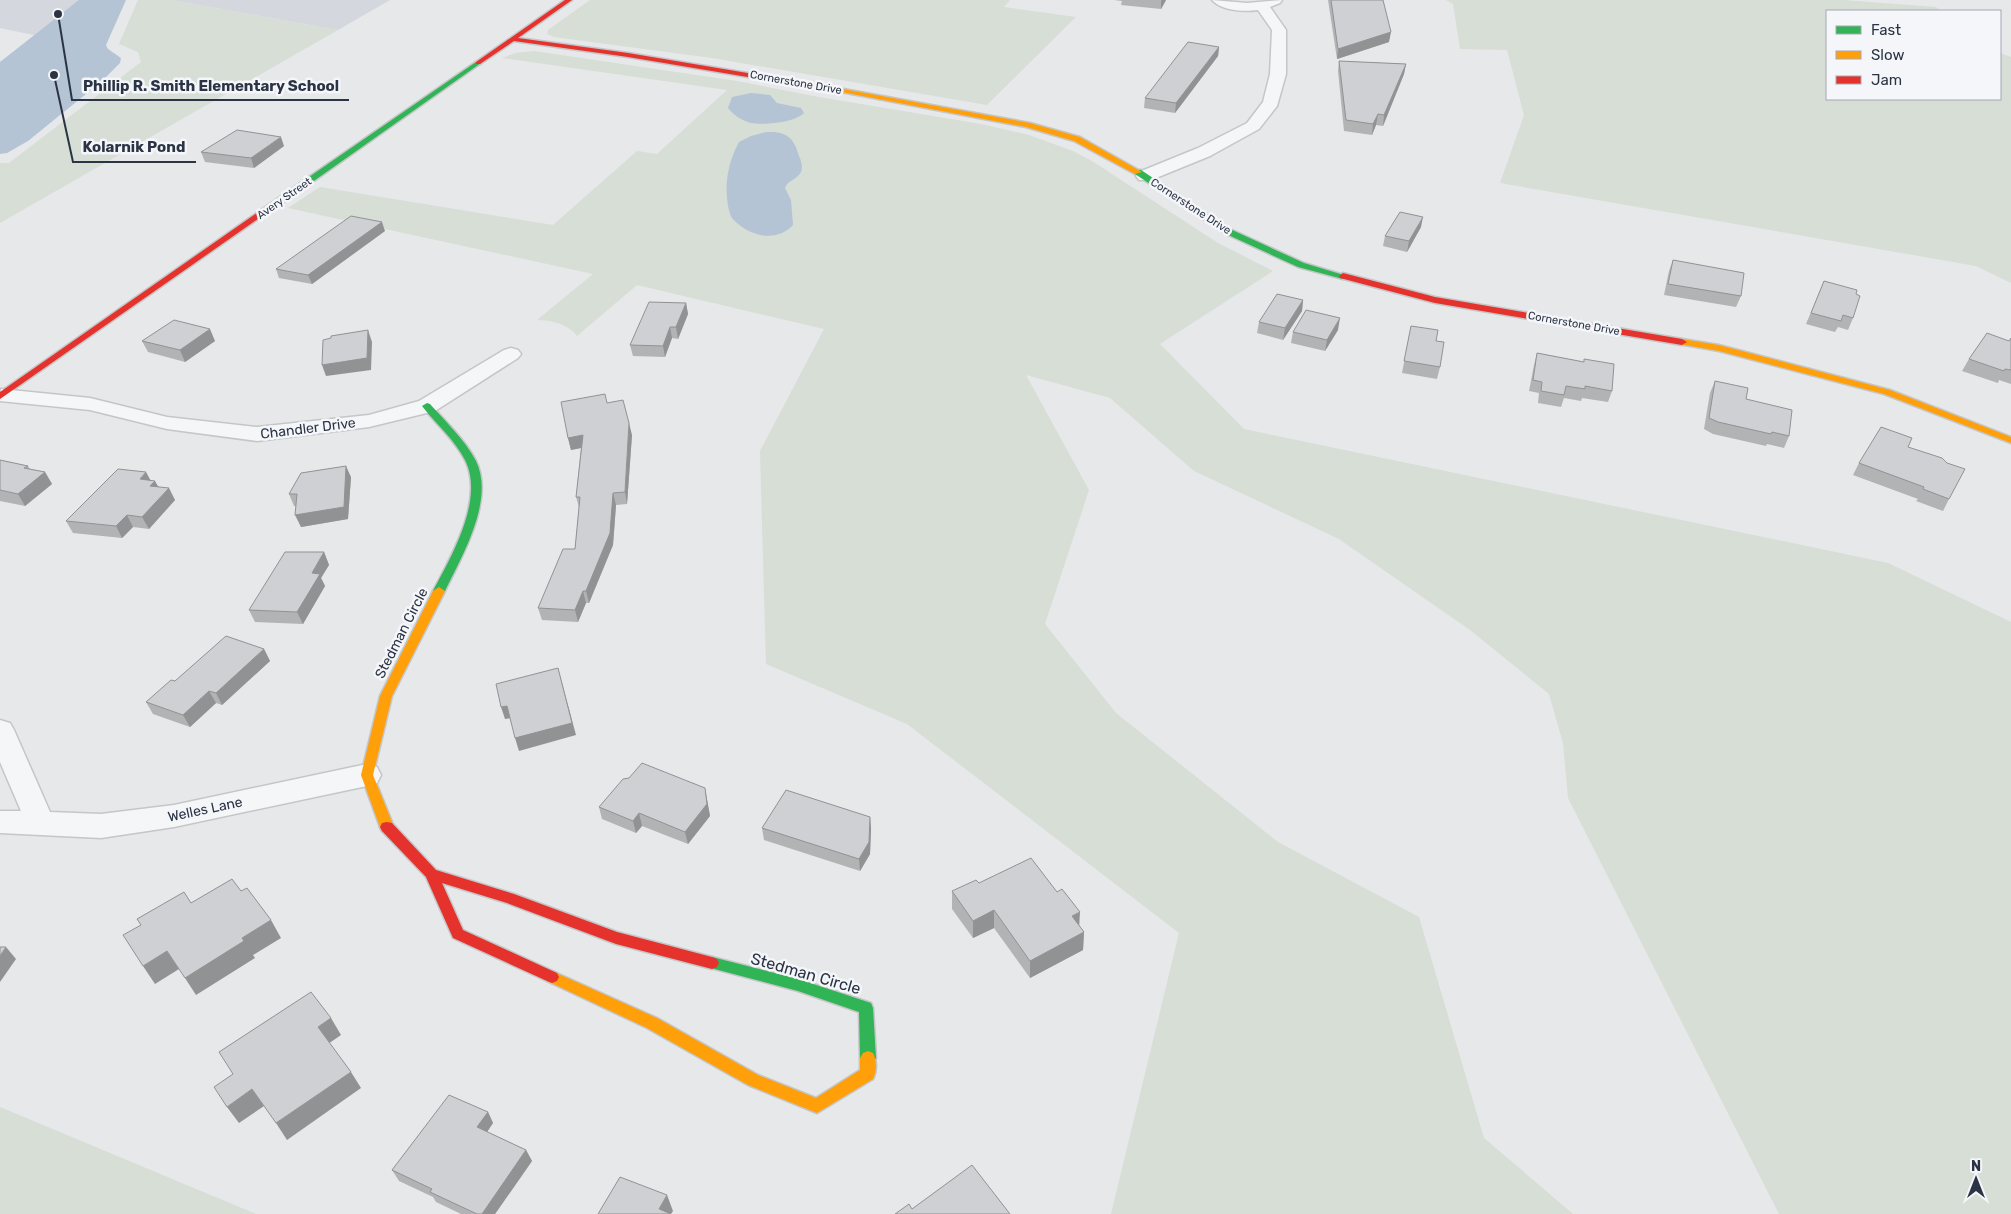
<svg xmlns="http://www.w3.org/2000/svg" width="2011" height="1214" viewBox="0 0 2011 1214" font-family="Rubik,sans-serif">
	<rect width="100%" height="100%" fill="#e6e8ea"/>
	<!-- built -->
	<g fill="#d4d7dd">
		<path d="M 0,0 L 122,0 L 72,43 L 0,28 Z"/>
		<path d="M 170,0 L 390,0 L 338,30 Z"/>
	</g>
	<!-- green -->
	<g fill="#d6ded6">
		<path d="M 138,0 L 170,0 L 338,30 L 0,223 L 0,163 L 9,163 L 141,62 L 138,52 L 119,44 Z"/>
		<path d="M 590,0 L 1010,0 L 1004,7 L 1076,17 L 987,105 L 712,58 L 554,37 L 547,34 L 548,30 Z"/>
		<path d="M 1446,0 L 1843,0 L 1936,7 L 1941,11 L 1827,11 L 1827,99 L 2000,99 L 2000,53 L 2011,57 L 2011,283 L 1976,266 L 1500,183 L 1524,115 L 1507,50 L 1460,49 L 1453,4 Z"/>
		<path d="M 534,51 L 737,81 L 819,97 L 981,124 L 1029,135 L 1073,151 L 1092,161 L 1218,243 L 1273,271 L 1160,344 L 1244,429 L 1888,563 L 2011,622 L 2011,1214 L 1779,1214 L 1568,798 L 1563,743 L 1549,694 L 1470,630 L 1339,539 L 1194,471 L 1110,398 L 1026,375 L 1089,490 L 1045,624 L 1116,713 L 1278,842 L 1419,917 L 1484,1138 L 1573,1214 L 1111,1214 L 1179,933 L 907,724 L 766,664 L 760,451 L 824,329 L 637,285 L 577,336 C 568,324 552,320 537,320 L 593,274 L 288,208 L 320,187 L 553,225 L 637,151 L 657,154 L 727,90 L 502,58 L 516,53 Z"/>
		<path d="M 0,1107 L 256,1214 L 0,1214 Z"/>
	</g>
	<!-- water -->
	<g fill="#b4c4d5">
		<path d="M 79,0 L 126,0 L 106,45 L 108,49 L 121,58 L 120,63 L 102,81 L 28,141 L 7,153 L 0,154 L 0,62 Z"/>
		<path d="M 751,93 L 770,95 L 777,103 L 801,108 L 804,113 C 794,123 765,125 751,123 C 743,121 733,115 728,108 L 732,97 Z"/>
		<path d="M 766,132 C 786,131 794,137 799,156 C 801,160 803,167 801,172 C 798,179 788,180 785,188 L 791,200 L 793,225 C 777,242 753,237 737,223 C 734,220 731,218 730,214 C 723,190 727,164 739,142 L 751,136 Z"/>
	</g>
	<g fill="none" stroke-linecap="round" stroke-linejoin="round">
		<!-- street casing -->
		<g stroke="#c4c6c8" stroke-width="3">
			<g id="street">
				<path d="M 1212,0 L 1247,3 L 1282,0 L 1280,3 L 1270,7 L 1286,30 L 1286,74 L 1277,106 L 1259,129 L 1210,156 L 1151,180 L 1139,180 L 1136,176 L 1139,172 L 1198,148 L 1247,123 L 1263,102 L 1270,74 L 1272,30 L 1258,10 C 1244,12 1222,11 1212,0 Z"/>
				<path d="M 511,348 L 518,350 L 521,354 L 518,358 L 435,411 L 369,427 L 257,441 L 167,429 L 90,410 L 0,401 L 1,389 L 90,398 L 167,417 L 257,427 L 369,415 L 419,401 L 504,350 Z"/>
				<path d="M 0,720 L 10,723 L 14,730 L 50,812 L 101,814 L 174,805 L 367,764 L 377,767 L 381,775 L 377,783 L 367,786 L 174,827 L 101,838 L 0,833 L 0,811 L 21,811 L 0,762 Z"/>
			</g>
		</g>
		<!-- fast casing -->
		<g stroke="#c4c6c8" stroke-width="3">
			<g id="fast">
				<path d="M 476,62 L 481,63 L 267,214 L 261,214 L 261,210 Z"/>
				<path d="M 1135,170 L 1141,170 L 1230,229 L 1304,263 L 1347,276 L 1343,279 L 1298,267 L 1224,233 L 1135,174 Z"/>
				<path d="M 427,403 L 430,404 C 446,422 465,440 476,461 C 495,500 462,556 445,591 L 439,595 L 433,591 C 451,557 485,499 465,460 C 455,440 436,424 422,406 Z"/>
				<path d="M 712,957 L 798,979 L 871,1003 L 873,1008 L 876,1058 L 873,1063 L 868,1065 L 863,1063 L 860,1058 L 859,1012 L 798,991 L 707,967 L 705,963 L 707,959 Z"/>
			</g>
		</g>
		<!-- slow casing -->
		<g stroke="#c4c6c8" stroke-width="3">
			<g id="slow">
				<path d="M 838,88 L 1030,123 L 1080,137 L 1142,172 L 1135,174 L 1074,141 L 1026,127 L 836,91 L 835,90 Z"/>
				<path d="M 1682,339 L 1719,345 L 1890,390 L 2011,437 L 2011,443 L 1884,394 L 1719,351 L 1679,344 L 1677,342 Z"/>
				<path d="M 439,587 L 445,591 L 392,696 L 373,775 L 394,827 L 392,831 L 387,832 L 382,831 L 380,827 L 361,775 L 380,696 L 433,591 Z"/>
				<path d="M 552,971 L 657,1018 L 758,1075 L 816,1098 L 860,1070 L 860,1058 L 863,1053 L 868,1051 L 873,1053 C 877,1061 877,1071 873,1079 L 817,1113 L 748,1085 L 647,1028 L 547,981 L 545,977 L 547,973 Z"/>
			</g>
		</g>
		<!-- jam casing -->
		<g stroke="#c4c6c8" stroke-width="3">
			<g id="jam">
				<path d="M 565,0 L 572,0 L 518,38 L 628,53 L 838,88 L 841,90 L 838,92 L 628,57 L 514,41 L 480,64 L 476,64 L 476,62 Z"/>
				<path d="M 261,210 L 268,212 L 0,399 L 0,392 Z"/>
				<path d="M 1343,273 L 1435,297 L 1682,339 L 1687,342 L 1682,345 L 1435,303 L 1340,278 L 1339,276 Z"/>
				<path d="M 387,822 L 392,823 L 436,870 L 514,894 L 617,932 L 712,957 L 717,959 L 719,963 L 717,967 L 712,969 L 616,944 L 507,903 L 442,883 L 463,930 L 557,973 L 559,977 L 557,981 L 552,983 L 547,981 L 453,938 L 426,877 L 382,831 L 380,827 L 382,823 Z"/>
			</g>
		</g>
		<!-- street -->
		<use href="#street" fill="#f5f6f7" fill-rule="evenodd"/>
		<!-- fast -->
		<use href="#fast" fill="#30b455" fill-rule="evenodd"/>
		<!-- slow -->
		<use href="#slow" fill="#ff9f0a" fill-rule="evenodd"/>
		<!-- jam -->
		<use href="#jam" fill="#e5322d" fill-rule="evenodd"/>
	</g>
	<!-- wall -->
	<g fill="#b1b3b5">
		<path d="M 1114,0 L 1166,0 L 1161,9 L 1121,5 L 1122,1 Z"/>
		<path d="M 1328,0 L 1383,0 L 1389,42 L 1337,59 Z"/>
		<path d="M 1219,47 L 1218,56 L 1175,113 L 1144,108 L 1145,98 Z"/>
		<path d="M 1339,61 L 1406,64 L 1404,74 L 1383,126 L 1376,125 L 1372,135 L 1344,131 L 1338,71 Z"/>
		<path d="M 284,146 L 254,168 L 205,162 L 201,152 Z"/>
		<path d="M 1421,227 L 1407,252 L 1383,246 L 1385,236 Z"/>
		<path d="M 385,231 L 312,284 L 279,278 L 276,269 Z"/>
		<path d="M 1673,260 L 1741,296 L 1736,307 L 1664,295 L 1669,271 Z"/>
		<path d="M 1824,281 L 1856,294 L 1853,318 L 1848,330 L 1838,327 L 1835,332 L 1806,324 Z"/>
		<path d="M 1303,300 L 1302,311 L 1283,340 L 1257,333 L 1259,322 Z"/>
		<path d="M 686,303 L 688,314 L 678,339 L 672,338 L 665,357 L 633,356 L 630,345 Z"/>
		<path d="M 1411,326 L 1436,341 L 1440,367 L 1437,379 L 1402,373 Z"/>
		<path d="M 1338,330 L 1325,351 L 1291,343 L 1293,332 Z"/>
		<path d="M 2011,338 L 2011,384 L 1999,380 L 1998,383 L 1962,371 L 1969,359 L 2009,341 Z"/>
		<path d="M 142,341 L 215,341 L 185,362 L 148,352 Z"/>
		<path d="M 1537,353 L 1584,362 L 1584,359 L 1612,391 L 1608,402 L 1582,398 L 1581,401 L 1564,398 L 1561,407 L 1538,403 L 1539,393 L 1529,391 L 1534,365 Z"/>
		<path d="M 1715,381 L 1746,399 L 1789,436 L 1784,448 L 1767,444 L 1766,446 L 1713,434 L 1704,429 L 1710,393 Z"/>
		<path d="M 607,403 L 632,435 L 627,504 L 616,505 L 613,545 L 589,603 L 586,603 L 578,622 L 542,620 L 538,608 L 575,549 L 579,507 L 576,497 L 581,448 L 571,450 L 568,438 Z"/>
		<path d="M 1908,447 L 1949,499 L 1943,511 L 1916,501 L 1918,499 L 1853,475 L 1859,463 Z"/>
		<path d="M 0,460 L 28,466 L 30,469 L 45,472 L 52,484 L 25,506 L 0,501 Z"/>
		<path d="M 351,477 L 348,519 L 301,527 L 296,506 L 294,506 L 289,494 Z"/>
		<path d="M 151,480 L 175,500 L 149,529 L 133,527 L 122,538 L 73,533 L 66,521 Z"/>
		<path d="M 324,552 L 329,565 L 321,578 L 325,586 L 303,624 L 255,622 L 249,610 Z"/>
		<path d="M 264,649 L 270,661 L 222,705 L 216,703 L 190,727 L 153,714 L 146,702 L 175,681 Z"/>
		<path d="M 707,800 L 710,816 L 688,844 L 642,826 L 636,833 L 602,819 L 599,807 Z"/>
		<path d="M 870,817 L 871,829 L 870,854 L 860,871 L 764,840 L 762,828 Z"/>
		<path d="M 979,883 L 1079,926 L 1084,932 L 1083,950 L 1030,978 L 994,928 L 973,938 L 952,909 L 952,891 Z"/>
		<path d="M 488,1112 L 493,1123 L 487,1132 L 526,1150 L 532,1161 L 495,1214 L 461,1214 L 436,1202 L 433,1197 L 399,1181 L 392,1170 Z"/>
	</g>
	<!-- shaded-wall -->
	<g fill="#909294">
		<path d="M 1162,0 L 1166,0 L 1161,9 L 1161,1 Z"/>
		<path d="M 1391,32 L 1389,42 L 1337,59 L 1338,49 Z"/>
		<path d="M 1219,47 L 1218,56 L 1175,113 L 1176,103 Z"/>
		<path d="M 1406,64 L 1404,74 L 1383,126 L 1384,115 Z"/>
		<path d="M 1378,114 L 1376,125 L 1372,135 L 1373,124 Z"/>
		<path d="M 281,137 L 284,146 L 254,168 L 251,158 Z"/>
		<path d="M 1423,217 L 1421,227 L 1407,252 L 1409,241 Z"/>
		<path d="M 382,222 L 385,231 L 312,284 L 308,275 Z"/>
		<path d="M 1303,300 L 1302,311 L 1283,340 L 1285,328 Z"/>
		<path d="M 686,303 L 688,314 L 678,339 L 676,327 Z"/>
		<path d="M 1340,318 L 1338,330 L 1325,351 L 1327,340 Z"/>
		<path d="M 670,327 L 672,338 L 665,357 L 663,346 Z"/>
		<path d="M 210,329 L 215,341 L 185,362 L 180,350 Z"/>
		<path d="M 368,330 L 372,342 L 371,370 L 326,376 L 322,365 Z"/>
		<path d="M 629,423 L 632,435 L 627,504 L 625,492 Z"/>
		<path d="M 583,435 L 586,447 L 571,450 L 568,438 Z"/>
		<path d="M 346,466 L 351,477 L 348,519 L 301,527 L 295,515 Z"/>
		<path d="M 45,472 L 52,484 L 25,506 L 18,494 Z"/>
		<path d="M 146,472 L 152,483 L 155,481 L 161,492 L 140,479 Z"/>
		<path d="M 169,488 L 175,500 L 149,529 L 142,517 Z"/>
		<path d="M 613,493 L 616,505 L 613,545 L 589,603 L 586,591 Z"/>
		<path d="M 127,515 L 133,527 L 122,538 L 116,526 Z"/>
		<path d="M 324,552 L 329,565 L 321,578 L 325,586 L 303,624 L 297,612 L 312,573 Z"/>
		<path d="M 583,591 L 586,603 L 578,622 L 575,610 Z"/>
		<path d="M 264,649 L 270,661 L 222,705 L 216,693 Z"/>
		<path d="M 558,668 L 576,735 L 519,751 L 515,738 Z"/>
		<path d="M 209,691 L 216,703 L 190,727 L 183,715 Z"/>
		<path d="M 507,706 L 512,718 L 505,719 L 501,707 Z"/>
		<path d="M 705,788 L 710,816 L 688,844 L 685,832 Z"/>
		<path d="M 639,813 L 642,826 L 636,833 L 633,821 Z"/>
		<path d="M 870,817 L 871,829 L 870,854 L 860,871 L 859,859 Z"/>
		<path d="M 994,910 L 994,928 L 973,938 L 973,921 Z"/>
		<path d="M 1080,912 L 1079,929 L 1072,916 Z"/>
		<path d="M 271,920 L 281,938 L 253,955 L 255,958 L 196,995 L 185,978 L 242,938 Z"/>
		<path d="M 1084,932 L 1083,950 L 1030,978 L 1030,961 Z"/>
		<path d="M 6,947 L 16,959 L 0,982 L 0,956 Z"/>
		<path d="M 167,951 L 179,969 L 155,984 L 143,966 Z"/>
		<path d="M 331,1018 L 341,1035 L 328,1044 L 318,1027 Z"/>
		<path d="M 351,1072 L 361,1088 L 287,1140 L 276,1123 Z"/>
		<path d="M 252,1089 L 264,1106 L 239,1123 L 227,1107 Z"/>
		<path d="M 488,1112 L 493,1123 L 483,1138 L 477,1127 Z"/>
		<path d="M 526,1150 L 532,1161 L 495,1214 L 482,1214 Z"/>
		<path d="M 667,1195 L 673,1211 L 671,1214 L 659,1209 Z"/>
	</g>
	<!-- building -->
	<g fill="#ced0d3" stroke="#909294">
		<path d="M 1331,0 L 1383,0 L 1391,32 L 1338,49 Z"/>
		<path d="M 1188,42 L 1219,47 L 1176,103 L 1145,98 Z"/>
		<path d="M 1339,61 L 1406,64 L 1384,115 L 1378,114 L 1373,124 L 1346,120 Z"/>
		<path d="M 237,130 L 281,137 L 251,158 L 201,152 Z"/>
		<path d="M 1400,212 L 1423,217 L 1409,241 L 1385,236 Z"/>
		<path d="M 351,216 L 382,222 L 308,275 L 276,269 Z"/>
		<path d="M 1673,260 L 1744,273 L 1741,296 L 1668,284 Z"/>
		<path d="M 1824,281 L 1857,290 L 1856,294 L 1860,296 L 1853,318 L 1843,315 L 1841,321 L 1811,313 Z"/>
		<path d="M 1277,294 L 1303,300 L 1285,328 L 1259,322 Z"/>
		<path d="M 649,302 L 686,303 L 676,327 L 670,327 L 663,346 L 630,345 Z"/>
		<path d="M 1306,310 L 1340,318 L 1327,340 L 1293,332 Z"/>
		<path d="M 174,320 L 210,329 L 180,350 L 142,341 Z"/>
		<path d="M 1411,326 L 1438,330 L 1436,341 L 1444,342 L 1440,367 L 1404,361 Z"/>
		<path d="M 368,330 L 367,358 L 322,365 L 323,340 L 331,338 L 331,336 Z"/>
		<path d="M 1987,333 L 2009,341 L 2011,338 L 2011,370 L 2005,369 L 2004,371 L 1969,359 Z"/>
		<path d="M 1537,353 L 1584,362 L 1584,359 L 1614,364 L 1612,391 L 1585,386 L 1585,389 L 1566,386 L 1564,395 L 1541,391 L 1542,382 L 1533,380 Z"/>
		<path d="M 1715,381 L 1748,388 L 1746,399 L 1792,410 L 1789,436 L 1772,432 L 1771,434 L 1718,422 L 1709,418 Z"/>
		<path d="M 605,394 L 607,403 L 623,400 L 629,423 L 625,492 L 613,493 L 610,533 L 586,591 L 583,591 L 575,610 L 538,608 L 563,549 L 575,549 L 580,497 L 576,497 L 583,435 L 568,438 L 561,402 Z"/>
		<path d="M 1881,427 L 1912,438 L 1908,447 L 1942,458 L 1947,463 L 1965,469 L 1949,499 L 1923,489 L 1924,487 L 1859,463 Z"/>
		<path d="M 0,460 L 28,466 L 24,468 L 45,472 L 18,494 L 0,490 Z"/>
		<path d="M 346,466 L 344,507 L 295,515 L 297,494 L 289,494 L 301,473 Z"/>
		<path d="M 118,469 L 146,472 L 140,479 L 155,481 L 150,486 L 169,488 L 142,517 L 127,515 L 116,526 L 66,521 Z"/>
		<path d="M 285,552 L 324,552 L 312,573 L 320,574 L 297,612 L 249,610 Z"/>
		<path d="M 226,636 L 264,649 L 216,693 L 209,691 L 183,715 L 146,702 L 171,680 L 175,681 Z"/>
		<path d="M 558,668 L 572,723 L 515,738 L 507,706 L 501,707 L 496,684 Z"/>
		<path d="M 642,763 L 705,788 L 707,804 L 685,832 L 639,813 L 633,821 L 599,807 L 623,779 L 629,778 Z"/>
		<path d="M 786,790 L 870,817 L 869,842 L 859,859 L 762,828 Z"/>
		<path d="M 1031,858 L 1057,892 L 1062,889 L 1080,912 L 1072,916 L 1084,932 L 1030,961 L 994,910 L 973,921 L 952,891 L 976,880 L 979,883 Z"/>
		<path d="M 232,879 L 241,891 L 247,888 L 271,920 L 242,938 L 244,941 L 185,978 L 167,951 L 143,966 L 123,935 L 141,925 L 137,919 L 184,892 L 191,903 Z"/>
		<path d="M 0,947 L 6,947 L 0,956 Z"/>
		<path d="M 311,992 L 331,1018 L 318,1027 L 351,1072 L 276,1123 L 252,1089 L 227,1107 L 214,1087 L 233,1074 L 219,1052 Z"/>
		<path d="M 449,1095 L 488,1112 L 477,1127 L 526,1150 L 482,1214 L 477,1214 L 430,1192 L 432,1189 L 392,1170 Z"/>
		<path d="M 972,1165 L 1010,1214 L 895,1214 L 909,1204 L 912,1209 Z"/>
		<path d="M 620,1177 L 667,1195 L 659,1209 L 671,1214 L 598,1214 Z"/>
	</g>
	<g text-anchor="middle" stroke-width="5" stroke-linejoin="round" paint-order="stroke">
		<!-- far-street labels -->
		<g font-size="11" fill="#2b3445" stroke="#f4f6f9">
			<text transform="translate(796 82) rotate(10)" y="4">Cornerstone Drive</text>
			<text transform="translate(284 198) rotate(-35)" y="4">Avery Street</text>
			<text transform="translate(1191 206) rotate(33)" y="4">Cornerstone Drive</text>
			<text transform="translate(1574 323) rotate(10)" y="4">Cornerstone Drive</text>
		</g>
		<!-- street labels -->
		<g font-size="14" fill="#2b3445" stroke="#f4f6f9">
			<text transform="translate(308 428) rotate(-7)" y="5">Chandler Drive</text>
			<text transform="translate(401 633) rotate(-63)" y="5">Stedman Circle</text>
			<text transform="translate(205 809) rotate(-12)" y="5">Welles Lane</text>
		</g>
		<!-- near-street labels -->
		<g font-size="16" fill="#2b3445" stroke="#f4f6f9">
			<text transform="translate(806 973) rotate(16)" y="6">Stedman Circle</text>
		</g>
	</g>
	<!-- callouts -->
	<path fill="none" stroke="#2b3445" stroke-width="2" d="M58 14L72 100H349M54 75L73 162H196"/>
	<g fill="#2b3445" stroke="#f4f6f9" stroke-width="2">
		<circle cx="58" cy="14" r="5"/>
		<circle cx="54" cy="75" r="5"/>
	</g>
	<g font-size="15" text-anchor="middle" font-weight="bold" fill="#2b3445" stroke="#f4f6f9" stroke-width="5" stroke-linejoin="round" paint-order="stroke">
		<text x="211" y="91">Phillip R. Smith Elementary School</text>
		<text x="134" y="152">Kolarnik Pond</text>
	</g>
	<!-- legend -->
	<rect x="1826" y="10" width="175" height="90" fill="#f4f6f9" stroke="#a4a8b1"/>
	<rect x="1836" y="26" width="25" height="8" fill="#30b455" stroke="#a4a8b1"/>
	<text x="1871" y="35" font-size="15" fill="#2b3445">Fast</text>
	<rect x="1836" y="51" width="25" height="8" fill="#ff9f0a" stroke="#a4a8b1"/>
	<text x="1871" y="60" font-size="15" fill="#2b3445">Slow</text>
	<rect x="1836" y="76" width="25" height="8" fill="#e5322d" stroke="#a4a8b1"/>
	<text x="1871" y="85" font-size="15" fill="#2b3445">Jam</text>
	<!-- north arrow -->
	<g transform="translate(1976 1179)" stroke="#f4f6f9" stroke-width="4" paint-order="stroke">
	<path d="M0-4L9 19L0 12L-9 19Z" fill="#2b3445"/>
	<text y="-8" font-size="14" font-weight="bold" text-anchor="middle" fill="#2b3445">N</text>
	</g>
</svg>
